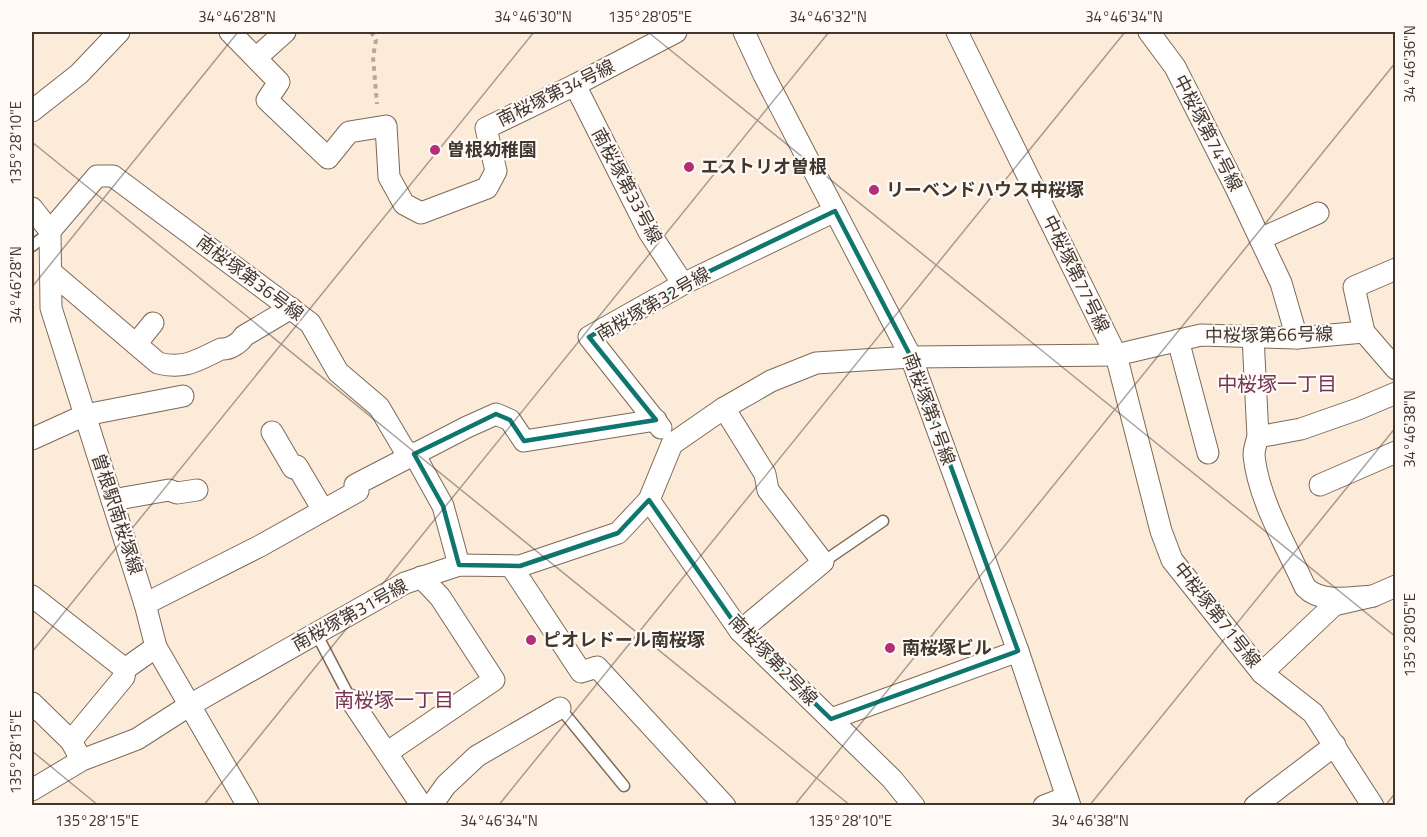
<svg xmlns="http://www.w3.org/2000/svg" width="1427" height="837" viewBox="0 0 1427 837" font-family="'Titillium Web','Noto Sans JP',sans-serif">
	<rect width="100%" height="100%" fill="#fdebda"/>
	<g fill="none" stroke-linecap="round" stroke-linejoin="round">
		<!-- lane casing -->
		<g stroke="#7d6956" stroke-width="13">
			<g id="lane">
				<path d="M 32,246 L 50,232"/>
				<path d="M 823,562 L 883,521"/>
				<path d="M 316,633 L 351,700"/>
				<path d="M 560,708 L 624,786"/>
			</g>
		</g>
		<!-- street casing -->
		<g stroke="#7d6956" stroke-width="23">
			<g id="street">
				<path d="M 230,32 L 279,82 L 267,100 L 328,158 L 349,132 L 386,126 L 389,177 L 404,204 L 421,213 L 487,188 L 496,171 L 486,128 L 575,85 L 676,32"/>
				<path d="M 744,32 L 764,75 L 911,357 L 1018,651 L 1070,806"/>
				<path d="M 957,32 L 1116,355 L 1161,531 L 1172,560 L 1262,673 L 1313,713 L 1373,806"/>
				<path d="M 1149,32 L 1175,67 L 1236,188 L 1281,283 L 1297,338"/>
				<path d="M 256,58 L 285,32"/>
				<path d="M 575,85 L 649,232 L 683,284"/>
				<path d="M 32,111 L 79,74 L 119,32"/>
				<path d="M 32,208 L 50,231 L 51,308 L 145,604 L 156,647 L 248,806"/>
				<path d="M 50,231 L 97,176 L 113,176 L 310,323 L 338,372 L 379,407 L 405,451 L 414,454 L 443,506 L 459,565"/>
				<path d="M 1260,239 L 1318,213"/>
				<path d="M 1396,269 L 1354,287 L 1364,332 L 1396,369"/>
				<path d="M 51,272 L 158,363 C 184,370 198,360 221,349 C 229,350 240,343 244,336 L 291,308"/>
				<path d="M 1253,336 L 1258,437 C 1256,443 1254,449 1254,455 C 1258,499 1287,547 1305,587 C 1321,604 1352,597 1373,596"/>
				<path d="M 1178,340 L 1208,453"/>
				<path d="M 136,344 L 153,323"/>
				<path d="M 724,408 L 765,474 L 768,490 L 823,562 L 740,631"/>
				<path d="M 661,428 L 589,337 L 683,284 L 835,211"/>
				<path d="M 272,432 L 293,468 L 297,466 L 323,510"/>
				<path d="M 1258,437 L 1301,429 L 1358,409 L 1396,393"/>
				<path d="M 32,439 L 85,415 L 183,396"/>
				<path d="M 1320,485 L 1396,452"/>
				<path d="M 112,500 L 169,490 L 177,493 L 197,490"/>
				<path d="M 649,500 L 740,631 L 892,779 L 914,806"/>
				<path d="M 511,566 L 581,672 L 597,667 L 725,806"/>
				<path d="M 32,596 L 125,669 L 156,647"/>
				<path d="M 145,604 L 260,546 L 358,491 L 355,485 L 467,427 L 496,414 L 510,420 L 524,441 L 656,420"/>
				<path d="M 1262,673 L 1334,605 L 1373,596 L 1396,586"/>
				<path d="M 351,700 L 422,806"/>
				<path d="M 32,703 L 71,741 L 77,752"/>
				<path d="M 831,719 L 1018,651"/>
				<path d="M 71,741 L 124,677 L 125,669"/>
				<path d="M 388,752 L 494,680 L 440,597 L 421,577"/>
				<path d="M 32,790 L 82,760 L 137,739 L 190,705 L 405,583 L 459,565 L 520,566 L 618,533 L 649,500 L 672,444 L 724,408 L 771,381 L 816,363 L 911,357 L 1116,355 L 1201,335 L 1297,338 L 1364,332"/>
				<path d="M 431,806 L 446,785 L 477,756 L 560,708"/>
				<path d="M 1044,806 L 1067,797"/>
				<path d="M 1255,806 L 1335,745"/>
			</g>
		</g>
		<!-- path -->
		<path stroke="#b6a799" stroke-width="4" stroke-dasharray="4.5 4.5" stroke-linecap="butt" d="M 371,32 L 376,40 L 373,57 L 377,104"/>
		<!-- lane -->
		<use href="#lane" stroke="#fff" stroke-width="10"/>
		<!-- street -->
		<use href="#street" stroke="#fff" stroke-width="21"/>
	</g>
	<!-- marked area -->
	<path fill="none" stroke="#0f766e" stroke-width="4.5" stroke-linejoin="round" d="M 835,211 L 911,357 L 1018,651 L 831,719 L 740,631 L 649,500 L 618,533 L 520,566 L 459,565 L 443,506 L 414,454 L 496,414 L 510,420 L 524,441 L 656,420 L 589,337 L 683,284 Z"/>
	<!-- ticks -->
	<path fill="none" stroke="#40372f" stroke-width="1.5" stroke-opacity="0.45" d="M 648,32 L 1396,637M 32,142 L 851,806M 32,287 L 238,32M 32,652 L 534,32M 32,751 L 99,806M 203,806 L 829,32M 498,806 L 1125,32M 794,806 L 1396,62M 1089,806 L 1396,427M 1385,806 L 1396,792"/>
	<!-- markers -->
	<g fill="#b32e74" stroke="#fffaf6" stroke-width="2">
		<circle cx="435" cy="150" r="6"/>
		<circle cx="689" cy="167" r="6"/>
		<circle cx="874" cy="190" r="6"/>
		<circle cx="531" cy="640" r="6"/>
		<circle cx="890" cy="648" r="6"/>
	</g>
	<g text-anchor="middle" stroke-width="4.5" stroke-linejoin="round" paint-order="stroke">
		<!-- street labels -->
		<g font-size="18" fill="#40372f" stroke="#fffaf6">
			<text transform="translate(556 93) rotate(-26)" y="6">南桜塚第34号線</text>
			<text transform="translate(1208 133) rotate(63)" y="6">中桜塚第74号線</text>
			<text transform="translate(627 186) rotate(62)" y="6">南桜塚第33号線</text>
			<text transform="translate(1076 274) rotate(64)" y="6">中桜塚第77号線</text>
			<text transform="translate(250 278) rotate(37)" y="6">南桜塚第36号線</text>
			<text transform="translate(653 304) rotate(-30)" y="6">南桜塚第32号線</text>
			<text transform="translate(1269 335) rotate(-1)" y="6">中桜塚第66号線</text>
			<text transform="translate(929 409) rotate(70)" y="6">南桜塚第1号線</text>
			<text transform="translate(117 514) rotate(72)" y="6">曽根駅南桜塚線</text>
			<text transform="translate(350 615) rotate(-29)" y="6">南桜塚第31号線</text>
			<text transform="translate(1217 615) rotate(52)" y="6">中桜塚第71号線</text>
			<text transform="translate(773 660) rotate(46)" y="6">南桜塚第2号線</text>
		</g>
		<!-- poi labels -->
		<g font-size="18" font-weight="bold" fill="#40372f" stroke="#fffaf6" text-anchor="start">
			<text x="447" y="156">曽根幼稚園</text>
			<text x="701" y="173">エストリオ曽根</text>
			<text x="886" y="196">リーベンドハウス中桜塚</text>
			<text x="543" y="646">ピオレドール南桜塚</text>
			<text x="902" y="654">南桜塚ビル</text>
		</g>
		<!-- neighbourhood labels -->
		<g font-size="20" fill="#763453" stroke="#fffaf6">
			<text x="1277" y="391">中桜塚一丁目</text>
			<text x="394" y="707">南桜塚一丁目</text>
		</g>
	</g>
	<!-- border -->
	<rect width="1427" height="837" fill="none" stroke="#fffaf6" stroke-width="66"/>
	<rect x="33" y="33" width="1361" height="771" fill="none" stroke="#40372f" stroke-width="2"/>
	<g font-size="15" text-anchor="middle" fill="#40372f">
		<text x="237" y="22">34°46'28"N</text>
		<text x="533" y="22">34°46'30"N</text>
		<text x="650" y="22">135°28'05"E</text>
		<text x="828" y="22">34°46'32"N</text>
		<text x="1124" y="22">34°46'34"N</text>
		<text transform="translate(1410 64) rotate(-90)" y="5">34°46'36"N</text>
		<text transform="translate(16 143) rotate(-90)" y="5">135°28'10"E</text>
		<text transform="translate(16 285) rotate(-90)" y="5">34°46'28"N</text>
		<text transform="translate(1410 429) rotate(-90)" y="5">34°46'38"N</text>
		<text transform="translate(1410 635) rotate(-90)" y="5">135°28'05"E</text>
		<text transform="translate(16 752) rotate(-90)" y="5">135°28'15"E</text>
		<text x="97" y="826">135°28'15"E</text>
		<text x="499" y="826">34°46'34"N</text>
		<text x="850" y="826">135°28'10"E</text>
		<text x="1090" y="826">34°46'38"N</text>
	</g>
</svg>
